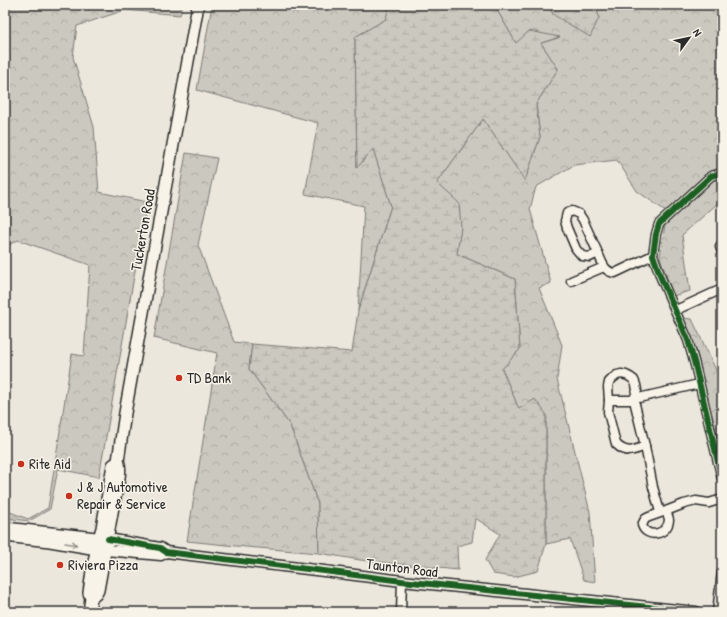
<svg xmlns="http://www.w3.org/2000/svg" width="727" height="617" viewBox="0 0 727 617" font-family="'Patrick Hand',sans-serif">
	<defs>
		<pattern id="forest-crowns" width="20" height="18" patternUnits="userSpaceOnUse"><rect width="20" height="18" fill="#cbc8bf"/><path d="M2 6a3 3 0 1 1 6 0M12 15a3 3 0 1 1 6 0" fill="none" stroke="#aeaca4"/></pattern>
		<pattern id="wetland-marsh" width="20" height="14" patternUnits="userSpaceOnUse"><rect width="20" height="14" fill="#cbc8bf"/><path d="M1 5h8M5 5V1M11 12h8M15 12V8" fill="none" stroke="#aeaca4"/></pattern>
	</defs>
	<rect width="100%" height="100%" fill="#ebe7dd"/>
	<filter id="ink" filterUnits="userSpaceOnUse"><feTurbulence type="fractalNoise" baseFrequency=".025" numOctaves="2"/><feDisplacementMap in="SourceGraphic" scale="8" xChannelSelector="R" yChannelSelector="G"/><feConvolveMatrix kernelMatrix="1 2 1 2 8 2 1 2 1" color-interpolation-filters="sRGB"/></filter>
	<g filter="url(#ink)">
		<!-- forest -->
		<g fill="url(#forest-crowns)" stroke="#7b7a75">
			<path d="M 5,5 L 182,5 L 180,15 L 125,10 L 77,26 L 73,57 L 94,127 L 99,192 L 147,202 L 99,477 L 58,469 L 50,509 L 29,521 L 5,518 L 5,510 L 28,519 L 48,508 L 72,354 L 84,356 L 90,265 L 18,240 L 5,247 Z"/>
			<path d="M 212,5 L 389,5 L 387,19 L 355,37 L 357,168 L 373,148 L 391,206 L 358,311 L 364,206 L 305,194 L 318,123 L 197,90 Z"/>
			<path d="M 494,5 L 547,5 L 554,15 L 599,18 L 596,5 L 722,5 L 722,202 L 719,202 L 682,235 L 690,291 L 673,296 L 660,257 L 667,212 L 637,191 L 617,160 L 574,165 L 536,187 L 530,209 L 551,283 L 539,288 L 562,345 L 557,379 L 590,512 L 595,582 L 584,580 L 570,539 L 546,544 L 546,414 L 519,410 L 502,369 L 520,349 L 515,279 L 457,254 L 461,227 L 437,183 L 483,119 L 525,180 L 540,137 L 536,104 L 558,69 L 541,43 L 558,38 L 516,43 Z"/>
			<path d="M 186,153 L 217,158 L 198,245 L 234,342 L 252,344 L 249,369 L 290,425 L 318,504 L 319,553 L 246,547 L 187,541 L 217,353 L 154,338 Z"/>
			<path d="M 680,318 L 692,319 L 722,383 L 722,449 Z"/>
		</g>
		<!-- wetland -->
		<g fill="url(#wetland-marsh)" stroke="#7b7a75">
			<path d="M 389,5 L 494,5 L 516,43 L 529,31 L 560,37 L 541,43 L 558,69 L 536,104 L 540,137 L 525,181 L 483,119 L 437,183 L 459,203 L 461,227 L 457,254 L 515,279 L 520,349 L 502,369 L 519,409 L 535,399 L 546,414 L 546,544 L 538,571 L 514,577 L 493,574 L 485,560 L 500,534 L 475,518 L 472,542 L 457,546 L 458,570 L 360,560 L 319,553 L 318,504 L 290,425 L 249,369 L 252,344 L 352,352 L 358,311 L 391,206 L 373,149 L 357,168 L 355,37 L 386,19 Z"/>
			<path d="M 547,5 L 596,5 L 599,18 L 590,37 L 554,15 Z"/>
		</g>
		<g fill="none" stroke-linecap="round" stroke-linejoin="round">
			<!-- minor casing -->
			<g stroke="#2b2b2b" stroke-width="11">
				<g id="minor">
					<path d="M 722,173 L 711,176 L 659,224 L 656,234 L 653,255 L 661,278 L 688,340 L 695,365 L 722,479"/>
					<path d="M 722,243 L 720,247 L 722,252"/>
					<path d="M 598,253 L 583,220 L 579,214 L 572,211 L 567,213 L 565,221 L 567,228 L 576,249 L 582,256 L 590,257 L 598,253 C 602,262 604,272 615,273 L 653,255"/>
					<path d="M 571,281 L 604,267"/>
					<path d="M 676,310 L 722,289"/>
					<path d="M 621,374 L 626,375 L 630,377 L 634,380 L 636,385 L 637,390 L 634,400 L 645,446 C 633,451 626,454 616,444 L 608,412 L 609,400 L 608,387 L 609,382 L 613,378 L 617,375 Z"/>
					<path d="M 609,400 L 630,400 L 699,384"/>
					<path d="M 645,446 L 653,487 L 660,512"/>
					<path d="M 666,511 C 667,514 669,517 669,520 C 668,535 646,539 642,525 L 645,519 L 649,517 L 666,511 L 684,504 L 696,501 L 709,503 L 722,499"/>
					<path d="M 401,612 L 402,581"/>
					<path d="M 717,612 L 722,572"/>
				</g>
			</g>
			<!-- tertiary casing -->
			<g stroke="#2b2b2b" stroke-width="13">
				<g id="tertiary">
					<path d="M 108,539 L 160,548 L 166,552 L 324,571 L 402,581 L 696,612"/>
					<path d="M 106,550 L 161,555 L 166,552"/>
				</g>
			</g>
			<!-- secondary casing -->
			<g stroke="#2b2b2b" stroke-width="14">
				<g id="secondary">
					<path d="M 5,528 L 105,539"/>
					<path d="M 5,536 L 50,541 L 103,550"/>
					<path d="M 91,598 L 96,594 L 98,590 C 103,562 108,534 113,507 C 115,496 123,471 118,461 L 125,413 L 198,5"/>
					<path d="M 89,612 L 91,598 L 89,593 L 92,571 L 99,538 L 102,528 L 113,465 L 116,463"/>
				</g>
			</g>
			<!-- minor -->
			<use href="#minor" stroke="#f7f3e8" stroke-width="8"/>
			<!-- tertiary -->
			<use href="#tertiary" stroke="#f7f3e8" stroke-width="10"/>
			<!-- secondary -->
			<use href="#secondary" stroke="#f7f3e8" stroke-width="11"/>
			<!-- cycleway casing -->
			<g stroke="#f7f3e8" stroke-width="8">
				<g id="cycleway">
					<path d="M 722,173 L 711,176 L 659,224 L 656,234 L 653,255 L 661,278 L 688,340 L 695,365 L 722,479"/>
					<path d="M 108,539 L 160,548 L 166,552 L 324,571 L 402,581 L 696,612"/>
				</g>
			</g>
			<!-- cycleway -->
			<use href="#cycleway" stroke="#1b5e20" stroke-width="6"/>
		</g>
		<!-- one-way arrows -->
		<defs><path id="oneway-shaft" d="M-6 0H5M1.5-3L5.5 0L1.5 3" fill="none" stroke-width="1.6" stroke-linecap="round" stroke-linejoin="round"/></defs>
		<use stroke="#918f8a" href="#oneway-shaft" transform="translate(71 544) rotate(9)"/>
	</g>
	<!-- markers -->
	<g fill="#c8321e" stroke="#f7f3e8" stroke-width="1.5">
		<circle cx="179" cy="378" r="4"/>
		<circle cx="21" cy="464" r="4"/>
		<circle cx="69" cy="496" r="4"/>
		<circle cx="60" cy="565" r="4"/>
	</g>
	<g text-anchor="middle" stroke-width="3" stroke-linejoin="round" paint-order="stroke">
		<!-- street labels -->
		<g font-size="15" fill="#2b2b2b" stroke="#f7f3e8">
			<text transform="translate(143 230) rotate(-80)" y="5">Tuckerton Road</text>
			<text transform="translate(402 568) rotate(7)" y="5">Taunton Road</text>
		</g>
		<!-- poi labels -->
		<g font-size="15" fill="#2b2b2b" stroke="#f7f3e8" text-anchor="start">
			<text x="187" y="383">TD Bank</text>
			<text x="29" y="469">Rite Aid</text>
			<text x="77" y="492">J &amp; J Automotive<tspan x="77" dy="17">Repair &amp; Service</tspan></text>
			<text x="68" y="570">Riviera Pizza</text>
		</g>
	</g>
	<!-- margin -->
	<rect width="727" height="617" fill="none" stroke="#f7f3e8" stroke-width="20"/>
	<rect x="10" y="10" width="707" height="597" fill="none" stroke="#2b2b2b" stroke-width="1.5" filter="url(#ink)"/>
	<!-- north arrow -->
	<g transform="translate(689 38) rotate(57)" stroke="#f7f3e8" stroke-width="3" paint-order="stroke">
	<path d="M0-3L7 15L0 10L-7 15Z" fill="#2b2b2b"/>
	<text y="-6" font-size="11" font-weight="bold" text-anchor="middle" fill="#2b2b2b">N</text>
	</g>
</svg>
